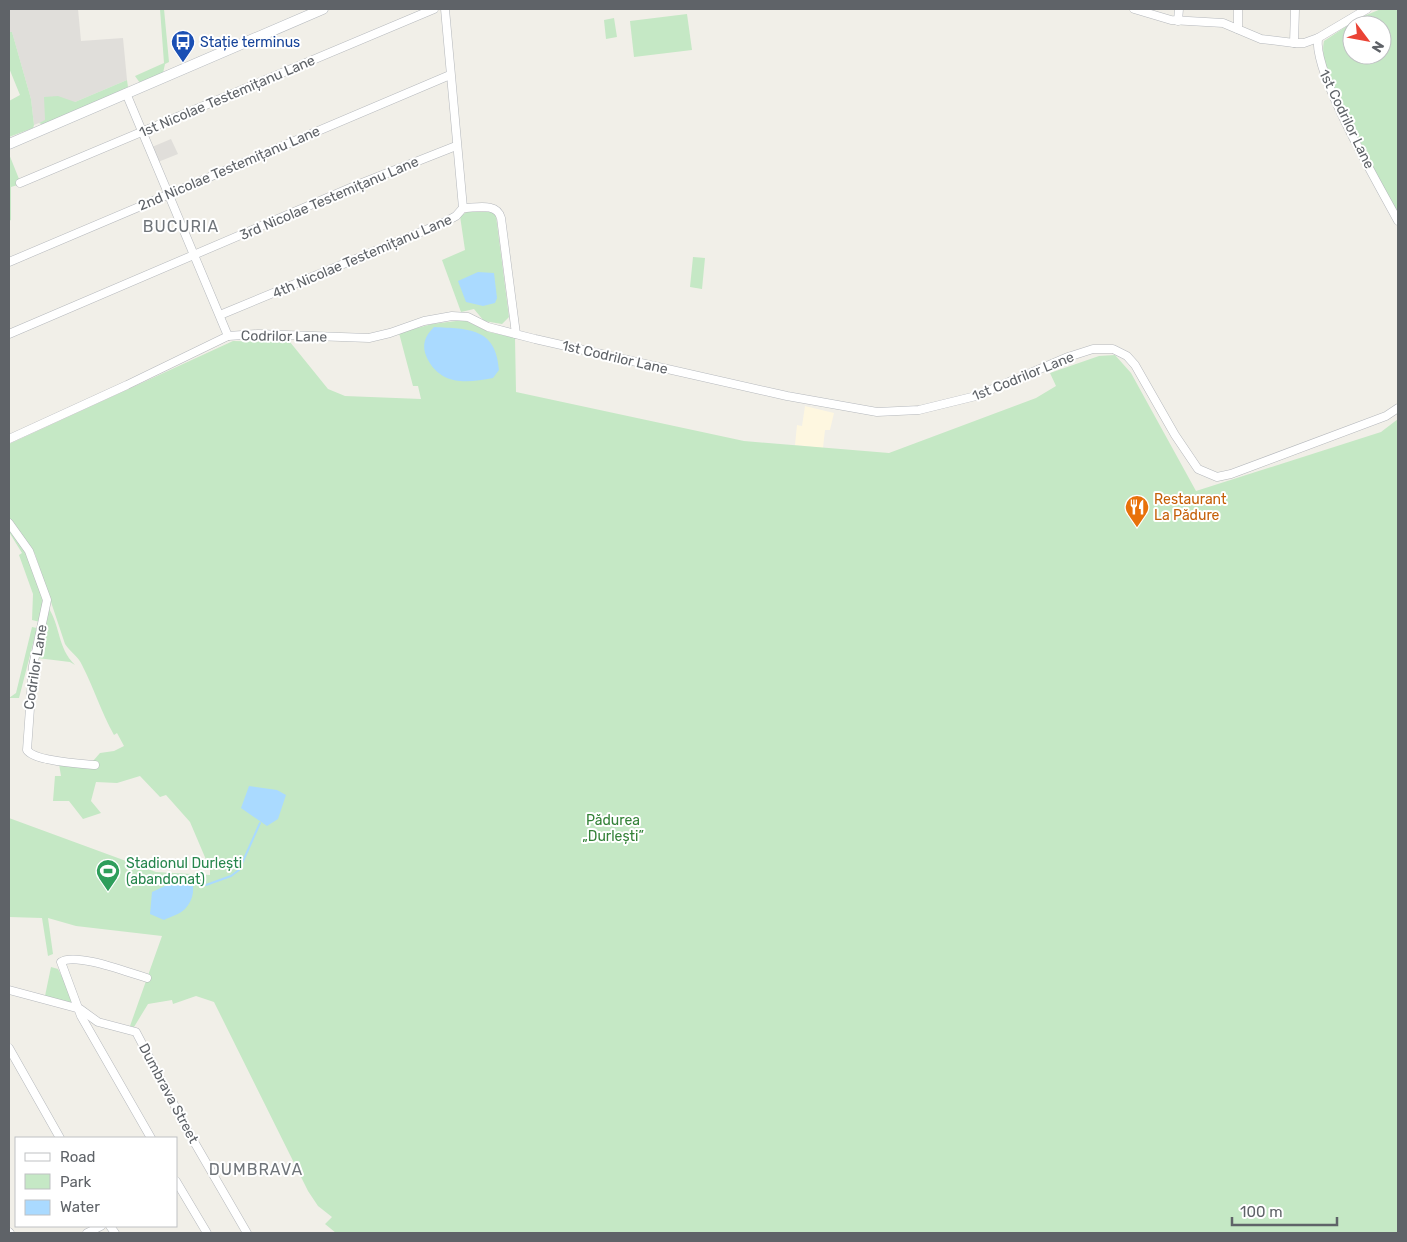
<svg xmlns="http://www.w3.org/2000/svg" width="1407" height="1242" viewBox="0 0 1407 1242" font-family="Rubik,sans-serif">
	<rect width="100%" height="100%" fill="#f1efe8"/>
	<!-- commercial -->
	<path fill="#fef7e0" d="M 805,406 L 834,413 L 830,430 L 825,430 L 823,448 L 795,445 L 797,425 L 802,426 Z"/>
	<!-- industrial -->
	<g fill="#e0deda">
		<path d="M 9,9 L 78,9 L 81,41 L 123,38 L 127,80 L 75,102 L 76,108 L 34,125 L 31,99 L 12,32 L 9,32 Z"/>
		<path d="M 171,139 L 178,154 L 158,162 L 152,147 Z"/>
	</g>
	<!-- green -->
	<g fill="#c5e8c5" fill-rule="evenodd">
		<path d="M 160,9 L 164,9 L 169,62 L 165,64 L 163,73 L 140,83 L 135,76 L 164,63 Z"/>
		<path d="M 1381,9 L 1398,9 L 1398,217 C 1379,181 1315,77 1324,41 L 1359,18 ZM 1352,25 L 1382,25 L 1382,55 L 1352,55 Z"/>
		<path d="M 687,14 L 692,50 L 634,57 L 630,21 Z"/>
		<path d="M 614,18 L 617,37 L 606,39 L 604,20 Z"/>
		<path d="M 9,32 L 12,32 L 31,99 L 34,125 L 33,128 L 9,137 L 9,101 L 20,95 L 9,68 Z"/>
		<path d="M 127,80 L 128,87 L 56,121 L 44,125 L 39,123 L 45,120 L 44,97 L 58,96 L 75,102 Z"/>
		<path d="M 9,154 L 21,184 L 11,187 L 11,220 L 9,221 Z"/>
		<path d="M 467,212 L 493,212 L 496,216 L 509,317 L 502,324 L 484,321 L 474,309 L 461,312 L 442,260 L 465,250 L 460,216 Z"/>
		<path d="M 693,257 L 705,258 L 702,289 L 690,287 Z"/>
		<path d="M 464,320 L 489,332 L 515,338 L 516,392 L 744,441 L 889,453 L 1036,398 L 1056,386 L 1050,373 L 1099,356 L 1115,355 L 1131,373 L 1196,491 L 1381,432 L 1398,419 L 1398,1233 L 336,1233 L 325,1224 L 332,1217 L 318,1206 L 308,1191 L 214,1002 L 196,996 L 173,1004 L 172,1000 L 148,1004 L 134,1027 L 130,1026 L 162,936 L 76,926 L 48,918 L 53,954 L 48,956 L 42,918 L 9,917 L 9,818 L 156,872 L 210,875 L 210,869 L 190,822 L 166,795 L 160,797 L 140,776 L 117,783 L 96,782 L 91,801 L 101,813 L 83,819 L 69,801 L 53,801 L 55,776 L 61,776 L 59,764 L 61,758 L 65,760 L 93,761 L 100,753 L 114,751 L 124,746 L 117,733 L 114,735 C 101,712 94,688 82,665 C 79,657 70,652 65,644 L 35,554 L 9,518 L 9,444 L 233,341 L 290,342 L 328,389 L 345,396 L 421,399 L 418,386 L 413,386 L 399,333 L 432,324 Z"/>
		<path d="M 9,527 C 22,545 36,567 42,590 C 44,600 41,611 40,622 L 32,620 L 33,594 L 19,555 L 22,553 L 9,532 Z"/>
		<path d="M 48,607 C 61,627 57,647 75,665 L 70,662 L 37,658 Z"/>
		<path d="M 32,627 L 37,628 L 19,698 L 9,698 L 16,693 Z"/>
		<path d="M 51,967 L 58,969 L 74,1000 L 74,1004 L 45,996 Z"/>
	</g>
	<!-- water -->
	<g fill="#aadaff">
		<path d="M 478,272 L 494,273 L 497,298 L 495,303 L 483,306 L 466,302 L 458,281 Z"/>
		<path d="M 434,327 C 468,329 496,327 499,370 L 493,378 C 467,383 441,386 427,358 C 421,345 425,336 434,327 Z"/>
		<path d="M 249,786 L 277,790 L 286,795 L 278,819 L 267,826 L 241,808 Z"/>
		<path d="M 189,875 C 196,885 194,900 185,909 C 180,914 170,917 164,920 L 150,914 L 152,892 Z"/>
	</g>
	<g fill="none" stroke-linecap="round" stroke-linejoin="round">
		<!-- stream -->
		<path stroke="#aadaff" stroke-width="2" d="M 206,885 L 231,876 L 239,870 L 260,823"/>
		<!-- street casing -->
		<g stroke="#b5b8bc" stroke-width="9">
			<g id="street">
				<path d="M 445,9 L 463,208"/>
				<path d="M 1134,9 L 1171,20 L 1223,23 L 1261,39 L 1294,43 L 1304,43 L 1318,38"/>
				<path d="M 1367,9 L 1318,38 C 1313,74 1379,185 1398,221"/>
				<path d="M 1178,21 L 1179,9"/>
				<path d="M 1238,29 L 1238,9"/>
				<path d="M 1294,43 L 1295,9"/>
				<path d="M 126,93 L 228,336"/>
				<path d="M 20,183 L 434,9"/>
				<path d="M 9,262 L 450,75"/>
				<path d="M 220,315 L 445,222 L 456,216 L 463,208 C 476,208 497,202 501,218 L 516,334"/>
				<path d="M 9,334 L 362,183 L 456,146"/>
				<path d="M 9,439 L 127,385 L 228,336 L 258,334 L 369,338 L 390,333 L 424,321 L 452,316 L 468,317 L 488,327 L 535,339 L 787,396 L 877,412 L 919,410 L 976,396 L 1068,357 L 1093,349 L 1113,349 L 1127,356 L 1135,365 L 1175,435 L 1198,469 L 1217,477 L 1231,474 L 1386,416 L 1398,408"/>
				<path d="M 9,523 L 29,551 L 47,600 L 33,666 L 27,750 C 34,761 81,764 95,765"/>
				<path d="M 147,978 C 129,973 76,952 61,962 L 81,1016 L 151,1138"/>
				<path d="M 9,990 L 80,1009 L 98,1022 L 136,1032 L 189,1133 L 247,1233"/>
				<path d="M 9,1048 L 60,1138"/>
				<path d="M 176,1181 L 207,1233"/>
				<path d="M 110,1226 L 115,1233"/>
				<path d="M 9,1232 L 10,1233"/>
				<path d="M 87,1233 L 101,1226"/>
			</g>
		</g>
		<!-- secondary casing -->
		<g stroke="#b6babf" stroke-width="11">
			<path id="secondary" d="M 9,144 L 323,9"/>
		</g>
		<!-- street -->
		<use href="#street" stroke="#fff" stroke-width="8"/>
		<!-- secondary -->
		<use href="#secondary" stroke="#fff" stroke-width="10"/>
	</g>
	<!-- icons -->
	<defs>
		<g id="bus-pin" transform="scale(1.25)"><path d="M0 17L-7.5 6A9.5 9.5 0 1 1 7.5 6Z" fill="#1a4fb4" stroke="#fff"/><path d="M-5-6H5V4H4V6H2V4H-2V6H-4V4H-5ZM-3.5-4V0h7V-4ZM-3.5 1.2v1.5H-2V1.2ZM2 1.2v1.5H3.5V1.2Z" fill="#fff"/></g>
		<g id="restaurant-pin" transform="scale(1.25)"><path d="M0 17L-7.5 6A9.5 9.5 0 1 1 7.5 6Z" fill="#e8710a" stroke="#fff"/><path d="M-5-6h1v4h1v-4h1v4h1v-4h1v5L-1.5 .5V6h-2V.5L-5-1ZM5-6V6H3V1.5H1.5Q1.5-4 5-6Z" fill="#fff"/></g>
		<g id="stadium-pin" transform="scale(1.25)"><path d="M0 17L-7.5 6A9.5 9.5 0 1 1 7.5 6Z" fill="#2e9e5b" stroke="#fff"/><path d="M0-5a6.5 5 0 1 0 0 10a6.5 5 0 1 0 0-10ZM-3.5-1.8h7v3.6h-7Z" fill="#fff"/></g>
	</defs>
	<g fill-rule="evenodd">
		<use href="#bus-pin" x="183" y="42"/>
		<use href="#restaurant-pin" x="1137" y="507"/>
		<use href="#stadium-pin" x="108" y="871"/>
	</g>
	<g text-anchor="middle" stroke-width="4" stroke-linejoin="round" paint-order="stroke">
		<!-- transit labels -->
		<g font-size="14" fill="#164399" stroke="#fff" text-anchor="start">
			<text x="200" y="47">Stație terminus</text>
		</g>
		<!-- street labels -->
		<g font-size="14" fill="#5f6368" stroke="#fff">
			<text transform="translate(227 96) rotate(-23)" y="5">1st Nicolae Testemițanu Lane</text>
			<text transform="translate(1347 119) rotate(64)" y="5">1st Codrilor Lane</text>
			<text transform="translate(229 168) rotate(-23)" y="5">2nd Nicolae Testemițanu Lane</text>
			<text transform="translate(329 198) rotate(-23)" y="5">3rd Nicolae Testemițanu Lane</text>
			<text transform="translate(362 256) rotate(-23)" y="5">4th Nicolae Testemițanu Lane</text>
			<text transform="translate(284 336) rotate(1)" y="5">Codrilor Lane</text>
			<text transform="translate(615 357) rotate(13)" y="5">1st Codrilor Lane</text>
			<text transform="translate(1023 376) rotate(-22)" y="5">1st Codrilor Lane</text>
			<text transform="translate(35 667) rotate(-81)" y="5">Codrilor Lane</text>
			<text transform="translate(169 1093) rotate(62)" y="5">Dumbrava Street</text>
		</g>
		<!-- food labels -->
		<g font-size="14" fill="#c56008" stroke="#fff" text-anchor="start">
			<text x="1154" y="504">Restaurant<tspan x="1154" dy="16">La Pădure</tspan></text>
		</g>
		<!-- park labels -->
		<g font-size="14" fill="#348238" stroke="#fff">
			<text x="613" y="825">Pădurea<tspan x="613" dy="16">„Durlești”</tspan></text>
		</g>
		<!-- leisure labels -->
		<g font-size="14" fill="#27864d" stroke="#fff" text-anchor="start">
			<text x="126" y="868">Stadionul Durlești<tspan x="126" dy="16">(abandonat)</tspan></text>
		</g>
		<!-- quarter labels -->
		<g font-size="16" letter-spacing="1" fill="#70757a" stroke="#fff">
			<text x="181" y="232">BUCURIA</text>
			<text x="256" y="1175">DUMBRAVA</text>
		</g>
	</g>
	<!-- border -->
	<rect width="1407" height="1242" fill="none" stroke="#5f6368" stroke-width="20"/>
	<!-- legend -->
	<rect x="15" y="1137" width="162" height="90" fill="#ffffff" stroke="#bfc1c3"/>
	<rect x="25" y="1153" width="25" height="8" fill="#ffffff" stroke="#bfc1c3"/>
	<text x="60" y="1162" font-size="15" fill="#5f6368">Road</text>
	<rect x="25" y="1174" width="25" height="15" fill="#c5e8c5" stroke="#bfc1c3"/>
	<text x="60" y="1187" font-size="15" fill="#5f6368">Park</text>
	<rect x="25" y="1200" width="25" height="15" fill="#aadaff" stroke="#bfc1c3"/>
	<text x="60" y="1212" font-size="15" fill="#5f6368">Water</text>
	<!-- north arrow -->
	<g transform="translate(1367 40) rotate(122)"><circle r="24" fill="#ffffff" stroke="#bfc1c3"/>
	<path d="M0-4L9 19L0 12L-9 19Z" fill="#ea4335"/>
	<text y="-8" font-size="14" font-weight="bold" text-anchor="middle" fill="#5f6368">N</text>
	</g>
	<!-- scale -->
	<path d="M1232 1217v8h105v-8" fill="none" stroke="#5f6368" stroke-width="2.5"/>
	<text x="1240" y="1217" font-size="15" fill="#5f6368" stroke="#ffffff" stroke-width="4" paint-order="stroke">100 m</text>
</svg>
